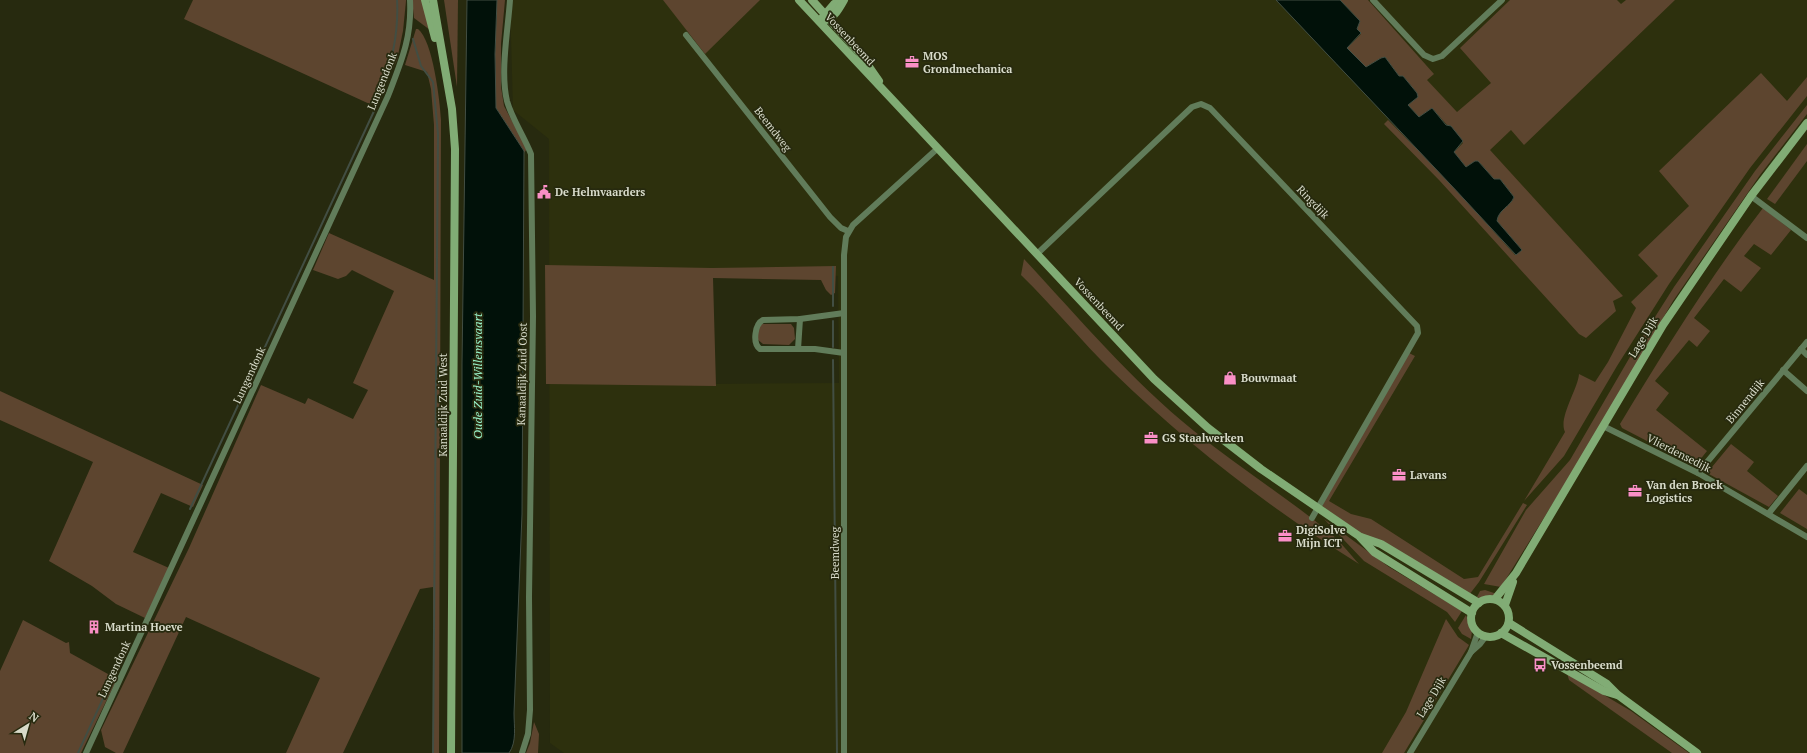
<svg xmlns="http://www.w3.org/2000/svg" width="1807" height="753" viewBox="0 0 1807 753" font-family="'PT Serif',serif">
	<rect width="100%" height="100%" fill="#272a0f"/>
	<!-- built -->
	<path fill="#2d300d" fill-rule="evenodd" d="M 510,0 L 1807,0 L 1807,753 L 564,753 L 550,743 L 549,139 L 513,110 ZM 709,274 L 838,276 L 839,383 L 712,384 Z"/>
	<!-- green -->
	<g fill="#5d452f">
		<path d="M 193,0 L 406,0 L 406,1 L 403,31 L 397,60 L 374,106 L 184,19 Z"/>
		<path d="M 412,0 L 423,0 L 430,30 L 414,18 Z"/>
		<path d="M 444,0 L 458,0 L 457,87 Z"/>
		<path d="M 497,0 L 505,0 L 501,44 L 501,87 L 504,106 L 527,149 L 523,154 L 497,153 L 524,151 L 496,108 L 495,54 Z"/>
		<path d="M 663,0 L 760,0 L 705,54 Z"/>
		<path d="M 1340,0 L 1368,0 L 1434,74 L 1427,80 L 1457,112 L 1491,83 L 1460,48 L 1510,0 L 1617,0 L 1621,4 L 1626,0 L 1675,0 L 1524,145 L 1511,130 L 1490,150 L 1623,296 L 1613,301 L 1616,311 L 1586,338 L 1579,334 L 1439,180 L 1384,124 L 1388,120 L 1443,175 L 1515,255 L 1522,250 L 1497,221 C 1498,210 1510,207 1514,197 L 1500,179 L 1494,179 L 1481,164 L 1475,161 L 1466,167 L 1454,152 L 1463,143 L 1432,108 L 1419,117 L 1408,105 L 1417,97 L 1417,93 L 1403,76 L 1399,76 L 1385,57 L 1381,58 L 1366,67 L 1347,48 L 1361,34 L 1357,29 L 1360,21 Z"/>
		<path d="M 416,29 L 418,29 C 433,41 440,101 441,120 L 439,753 L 433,753 L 433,587 L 420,589 L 343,753 L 286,753 L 320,678 L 186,617 L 123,753 L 116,753 L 105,747 L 101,730 L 189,548 L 261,385 L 305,404 L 308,398 L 353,419 L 368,390 L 353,383 L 394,291 L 352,270 L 346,276 L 338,279 L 313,270 L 329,233 L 434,280 L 434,125 L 431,89 L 427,72 L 405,65 Z"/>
		<path d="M 1761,73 L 1787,101 L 1807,77 L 1807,96 L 1750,168 L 1669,284 L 1617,366 L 1564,456 L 1524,501 L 1565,432 C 1558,418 1578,389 1579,374 L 1595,382 L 1608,362 L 1636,308 L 1631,302 L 1658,276 L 1638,255 L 1689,206 L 1659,171 Z"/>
		<path d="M 1807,105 L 1807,114 L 1760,175 L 1673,301 L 1581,458 L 1501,587 L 1484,584 L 1526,510 L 1570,460 L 1634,350 L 1674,287 L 1755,171 Z"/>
		<path d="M 1807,144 L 1807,161 L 1775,204 L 1767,199 Z"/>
		<path d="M 1763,208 L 1791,230 L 1771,255 L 1754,244 L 1744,256 L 1761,268 L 1741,292 L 1724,279 L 1694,318 L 1710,331 L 1697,347 L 1689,340 L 1655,381 L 1669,393 L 1656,410 L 1707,451 L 1695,466 L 1622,428 L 1620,424 C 1665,350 1710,277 1763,208 Z"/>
		<path d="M 1024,259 C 1079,318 1131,380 1194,431 C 1238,467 1287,497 1330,533 C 1341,542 1350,554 1359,564 C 1271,509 1188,445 1113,372 C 1081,341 1053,306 1021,275 Z"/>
		<path d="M 545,265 L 712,268 L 836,266 L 835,293 L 831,295 L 826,290 L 821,280 L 713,278 L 716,386 L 546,384 Z"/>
		<path d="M 762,324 L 791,324 L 794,328 L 795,339 L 789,345 L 763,344 L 757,339 L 757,328 Z"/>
		<path d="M 1409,353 L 1415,356 L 1329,501 L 1351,514 L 1371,519 L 1464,579 L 1478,577 L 1523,503 L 1527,505 L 1479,582 L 1469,595 L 1360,533 L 1322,506 L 1326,498 Z"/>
		<path d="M 0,391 L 203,485 L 193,507 L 161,493 L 133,552 L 169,568 L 145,618 L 116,604 L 92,586 L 49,561 L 93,462 L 0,420 Z"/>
		<path d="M 1731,444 L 1754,462 L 1747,471 L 1778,496 L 1769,507 L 1707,473 Z"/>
		<path d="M 1799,489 L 1807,495 L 1807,529 L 1780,513 Z"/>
		<path d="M 1324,519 L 1389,567 L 1462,611 L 1455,622 L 1447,612 L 1364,561 Z"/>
		<path d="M 1485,590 L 1497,594 C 1493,598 1482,600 1477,597 L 1480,591 Z"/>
		<path d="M 1466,615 L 1472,631 L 1471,639 L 1462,634 L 1458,628 Z"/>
		<path d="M 1446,619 L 1458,637 L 1469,645 L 1404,753 L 1382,753 L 1406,712 Z"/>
		<path d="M 23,620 L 66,643 L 69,642 L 70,653 L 117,679 L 81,753 L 0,753 L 0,671 Z"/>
		<path d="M 1567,673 L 1631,711 L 1689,753 L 1672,753 L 1569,680 Z"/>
		<path d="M 534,722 L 539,734 L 538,753 L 526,753 L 530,743 Z"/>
	</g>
	<!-- water -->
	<g fill="#011109" stroke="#424e43">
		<path d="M 467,0 L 497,0 L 495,54 L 496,108 L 524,151 L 522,514 L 514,713 C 514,726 517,742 509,753 L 462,753 L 462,364 Z"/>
		<path d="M 1276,0 L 1340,0 L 1360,21 L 1357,29 L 1361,33 L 1347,48 L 1366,67 L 1381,58 L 1385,57 L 1399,76 L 1403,76 L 1417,93 L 1418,97 L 1408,105 L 1419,117 L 1432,108 L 1446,125 L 1451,126 L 1463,141 L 1454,152 L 1466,167 L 1475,161 L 1478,161 L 1494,179 L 1500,179 L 1514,197 C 1511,206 1498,210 1497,221 L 1522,250 L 1516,255 C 1437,169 1356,85 1276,0 Z"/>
	</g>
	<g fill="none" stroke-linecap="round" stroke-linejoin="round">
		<!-- stream -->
		<g stroke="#424e43" stroke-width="2">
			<path d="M 413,39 L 421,66 L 433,82 L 438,134 L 433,753"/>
			<path d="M 833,267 L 833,306"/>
			<path d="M 833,321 L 833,347"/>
			<path d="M 833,360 L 837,753"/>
			<path d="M 190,509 L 381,96 C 391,65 399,33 397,0"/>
			<path d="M 78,753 L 117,668"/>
		</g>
		<!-- street -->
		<g stroke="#617c5a" stroke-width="6">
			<path d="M 510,0 C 508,30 500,72 507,101 C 512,119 524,136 531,154 L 533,316 L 529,597 L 530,710 L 528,734 L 522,753"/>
			<path d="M 1373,0 L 1424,55 L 1433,59 L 1442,56 L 1502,0"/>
			<path d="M 686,35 L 830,217 L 841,228 L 848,231"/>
			<path d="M 1751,196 L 1807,238"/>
			<path d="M 1037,254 L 1192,107 L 1201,104 L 1210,108 L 1417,326 L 1418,333 L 1312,518"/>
			<path d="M 798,349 L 800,319"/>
			<path d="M 1801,349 L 1807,355"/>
			<path d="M 844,353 L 815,349 L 760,349 C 752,343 755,324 763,320 L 800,319 L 844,313"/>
			<path d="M 1783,370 L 1807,391"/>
			<path d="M 1603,426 L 1698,473 L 1807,537"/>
			<path d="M 1698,473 L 1807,342"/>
			<path d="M 1769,513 L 1807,466"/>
			<path d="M 1471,652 L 1480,644 L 1486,636"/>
			<path d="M 86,753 L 388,96 C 401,62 412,38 410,0"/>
			<path d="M 844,753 L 844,255 L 846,237 L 853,225 L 938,148"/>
			<path d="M 1410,753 L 1471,652 L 1478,632"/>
		</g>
		<!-- secondary -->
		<g stroke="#81ac75" stroke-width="8">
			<path d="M 425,0 L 435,38"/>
			<path d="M 433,0 L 452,109 L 455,149 L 451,753"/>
			<path d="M 799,0 L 1154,379 L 1208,428 L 1261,469 L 1359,536 L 1374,552 L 1472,613"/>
			<path d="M 812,0 L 858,51 L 879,81"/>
			<path d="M 822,18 L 834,4 L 840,0"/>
			<path d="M 826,20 C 835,17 840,7 844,0"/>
			<path d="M 1361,537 L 1381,544 L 1479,603"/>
			<path d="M 1495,599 L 1516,573 L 1663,325 L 1751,196 L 1807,123"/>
			<circle cx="1490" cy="618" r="19"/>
			<path d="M 1505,605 L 1513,582"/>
			<path d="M 1509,623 L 1607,684 L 1618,695 L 1697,753"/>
			<path d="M 1501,633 L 1604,691 L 1617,695"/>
		</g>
	</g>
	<!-- icons -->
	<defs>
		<g id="office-bare" transform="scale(1.08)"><path d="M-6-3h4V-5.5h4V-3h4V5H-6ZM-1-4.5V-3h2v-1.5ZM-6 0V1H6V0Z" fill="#fa8fc6" stroke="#272a0f" stroke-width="2.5" paint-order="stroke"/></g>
		<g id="civic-bare" transform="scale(1.08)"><path d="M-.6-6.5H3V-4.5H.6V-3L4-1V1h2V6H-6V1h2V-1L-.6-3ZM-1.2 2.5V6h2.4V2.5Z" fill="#fa8fc6" stroke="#272a0f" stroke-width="2.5" paint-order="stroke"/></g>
		<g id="shop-bare" transform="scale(1.08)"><path d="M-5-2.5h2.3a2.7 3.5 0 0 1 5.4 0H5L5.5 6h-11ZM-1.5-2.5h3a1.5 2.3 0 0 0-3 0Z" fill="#fa8fc6" stroke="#272a0f" stroke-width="2.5" paint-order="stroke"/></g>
		<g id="building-bare" transform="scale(1.08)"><path d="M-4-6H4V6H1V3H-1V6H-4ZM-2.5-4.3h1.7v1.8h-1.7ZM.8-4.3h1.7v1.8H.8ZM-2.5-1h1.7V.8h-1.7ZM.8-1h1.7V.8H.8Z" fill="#fa8fc6" stroke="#272a0f" stroke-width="2.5" paint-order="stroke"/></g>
		<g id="bus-bare" transform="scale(1.08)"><path d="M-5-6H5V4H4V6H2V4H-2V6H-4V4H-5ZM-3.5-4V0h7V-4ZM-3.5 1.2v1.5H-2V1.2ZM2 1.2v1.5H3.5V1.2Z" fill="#fa8fc6" stroke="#272a0f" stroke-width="2.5" paint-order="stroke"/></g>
	</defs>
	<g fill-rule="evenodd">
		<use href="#office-bare" x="912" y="62"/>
		<use href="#civic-bare" x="544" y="192"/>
		<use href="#shop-bare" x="1230" y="378"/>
		<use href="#office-bare" x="1151" y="438"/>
		<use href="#office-bare" x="1399" y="475"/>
		<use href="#office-bare" x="1635" y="491"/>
		<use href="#office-bare" x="1285" y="536"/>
		<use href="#building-bare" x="94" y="627"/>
		<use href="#bus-bare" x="1540" y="665"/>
	</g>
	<g text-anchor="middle" stroke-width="3.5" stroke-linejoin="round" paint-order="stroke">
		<!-- street labels -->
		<g font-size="11" fill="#d8dbca" stroke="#272a0f">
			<text transform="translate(850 39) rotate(47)" y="4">Vossenbeemd</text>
			<text transform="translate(382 81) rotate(-68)" y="4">Lungendonk</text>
			<text transform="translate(773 129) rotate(52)" y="4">Beemdweg</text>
			<text transform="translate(1313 202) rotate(46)" y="4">Ringdijk</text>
			<text transform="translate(1099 304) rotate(47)" y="4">Vossenbeemd</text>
			<text transform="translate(1643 337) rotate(-59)" y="4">Lage Dijk</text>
			<text transform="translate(522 374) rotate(-89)" y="4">Kanaaldijk Zuid Oost</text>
			<text transform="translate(249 375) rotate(-65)" y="4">Lungendonk</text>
			<text transform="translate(1745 401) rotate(-51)" y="4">Binnendijk</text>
			<text transform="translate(443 405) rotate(-90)" y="4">Kanaaldijk Zuid West</text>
			<text transform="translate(1679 453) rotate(27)" y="4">Vlierdensedijk</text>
			<text transform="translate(835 553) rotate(-90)" y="4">Beemdweg</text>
			<text transform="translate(114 669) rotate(-65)" y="4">Lungendonk</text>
			<text transform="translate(1431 697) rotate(-59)" y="4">Lage Dijk</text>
		</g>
		<!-- poi labels -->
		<g font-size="11" font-weight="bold" fill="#d8dbca" stroke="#272a0f" text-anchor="start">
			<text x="923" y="60">MOS<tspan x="923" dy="13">Grondmechanica</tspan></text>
			<text x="555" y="196">De Helmvaarders</text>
			<text x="1241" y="382">Bouwmaat</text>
			<text x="1162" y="442">GS Staalwerken</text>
			<text x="1410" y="479">Lavans</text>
			<text x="1646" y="489">Van den Broek<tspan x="1646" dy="13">Logistics</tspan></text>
			<text x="1296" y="534">DigiSolve<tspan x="1296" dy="13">Mijn ICT</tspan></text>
			<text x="105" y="631">Martina Hoeve</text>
			<text x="1551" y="669">Vossenbeemd</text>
		</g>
		<!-- water labels -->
		<g font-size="12" font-style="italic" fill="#98f3ca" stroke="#272a0f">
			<text transform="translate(478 376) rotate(-90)" y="4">Oude Zuid-Willemsvaart</text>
		</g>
	</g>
	<!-- north arrow -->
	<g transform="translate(28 725) rotate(37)" stroke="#272a0f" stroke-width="3" paint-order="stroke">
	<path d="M0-3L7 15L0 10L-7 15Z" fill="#d8dbca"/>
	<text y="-6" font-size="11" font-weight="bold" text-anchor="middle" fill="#d8dbca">N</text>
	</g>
</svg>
